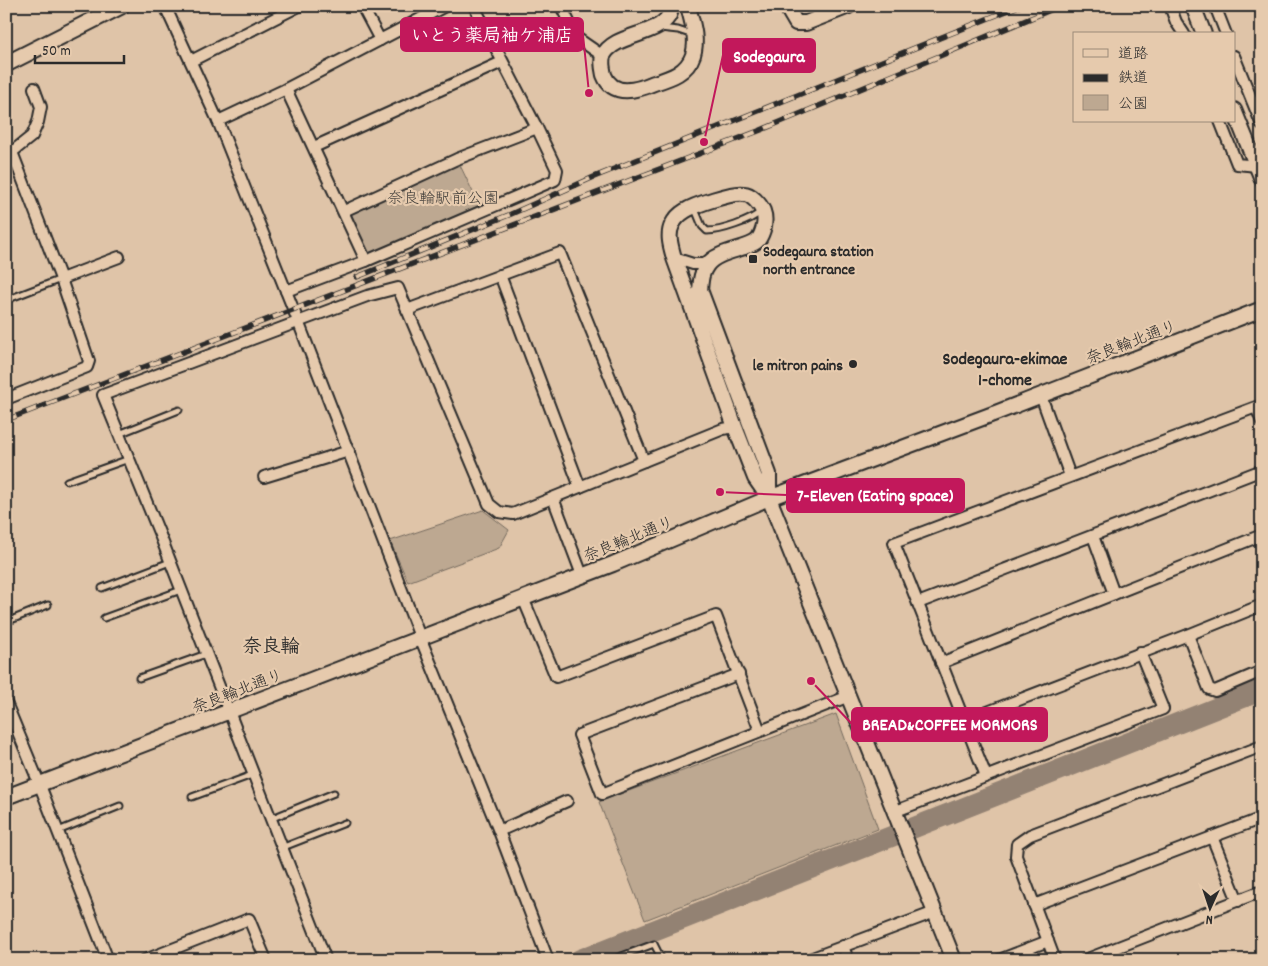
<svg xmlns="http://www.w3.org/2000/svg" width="1268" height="966" viewBox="0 0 1268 966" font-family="Dekko,'Klee One',sans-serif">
	<rect width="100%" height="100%" fill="#dfc4a8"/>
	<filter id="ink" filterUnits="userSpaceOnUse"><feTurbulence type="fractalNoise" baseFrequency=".02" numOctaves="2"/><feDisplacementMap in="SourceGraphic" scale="10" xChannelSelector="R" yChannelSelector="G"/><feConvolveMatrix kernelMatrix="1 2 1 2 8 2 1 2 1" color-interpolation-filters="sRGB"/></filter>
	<g filter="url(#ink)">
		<!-- green -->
		<g fill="#bda891" stroke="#746a5e">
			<path d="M 457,159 L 482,211 L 366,261 L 344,211 Z"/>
			<path d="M 483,510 L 509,530 L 499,548 L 408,582 L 390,541 Z"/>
			<path d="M 836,714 L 878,829 L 645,920 L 599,802 Z"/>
		</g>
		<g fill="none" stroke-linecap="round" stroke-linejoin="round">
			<!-- river -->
			<path stroke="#938273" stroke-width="21" d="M 579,960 L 1262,690"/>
			<!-- lane casing -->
			<g stroke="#2b2b2b" stroke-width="9">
				<g id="lane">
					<path d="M 660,28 L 678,30 L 693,35"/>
					<path d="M 695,209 L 702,226 L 707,231 C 721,231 751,221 760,212"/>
					<path d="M 6,300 L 61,279"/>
					<path d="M 119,434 L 179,410"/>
					<path d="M 67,481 L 129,459"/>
					<path d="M 102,588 L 170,562"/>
					<path d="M 104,618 L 181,590"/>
					<path d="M 6,622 L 48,605"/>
					<path d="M 139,678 L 206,654"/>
					<path d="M 192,797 L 252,775"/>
					<path d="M 270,819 L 334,793"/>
					<path d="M 58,831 L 120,806"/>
					<path d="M 281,848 L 345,823"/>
					<path d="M 611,960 L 654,944 L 662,960"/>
				</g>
			</g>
			<!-- street casing -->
			<g stroke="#2b2b2b" stroke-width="14">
				<g id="street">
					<path d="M 165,6 L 218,121 L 298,321 L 420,637 L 499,831 L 548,960"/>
					<path d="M 362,6 L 380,40"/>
					<path d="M 561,6 L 577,38 L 603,56"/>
					<path d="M 1170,6 L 1176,22 L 1184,34"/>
					<path d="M 1215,6 L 1226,34"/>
					<path d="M 1234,56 L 1262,125"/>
					<path d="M 191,61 L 299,6"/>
					<path d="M 286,89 L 366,261"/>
					<path d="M 218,121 L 286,89 L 445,6"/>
					<path d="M 1220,121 L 1237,164 L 1257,166 L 1261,162"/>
					<path d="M 314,147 L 502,62"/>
					<path d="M 12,152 L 32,136 L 38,122 L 41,107 L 34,88"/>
					<path d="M 6,155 L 12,152 L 61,279 L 89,361 L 87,367 L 6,399"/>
					<path d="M 344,211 L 457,159 L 537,128"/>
					<path d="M 674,258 L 693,264 L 708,264"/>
					<path d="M 500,275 L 580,487"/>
					<path d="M 61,279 L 119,257"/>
					<path d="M 286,291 L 366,261 L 555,180 L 557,170 L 537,128 L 474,6"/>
					<path d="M 407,310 L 560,253 L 644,461"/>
					<path d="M 1041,396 L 1070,476"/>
					<path d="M 264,477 L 349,451"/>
					<path d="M 553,498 L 582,575"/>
					<path d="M 1093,536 L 1114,594"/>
					<path d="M 523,598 L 556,677 L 716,616 L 760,731"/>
					<path d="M 918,603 L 1262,470"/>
					<path d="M 1188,635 L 1209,689 L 1215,691 L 1262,671"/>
					<path d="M 941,663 L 1262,535"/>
					<path d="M 739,674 L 579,735 L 602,794 L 849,696"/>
					<path d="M 6,703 L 39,783 L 108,960"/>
					<path d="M 964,721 L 1188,635 L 1262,605"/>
					<path d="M 986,776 L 894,543 L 1256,407 L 1262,422"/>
					<path d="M 896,811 L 1163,709 L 1140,652"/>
					<path d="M 499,831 L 567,801"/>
					<path d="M 1212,837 L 1238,901"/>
					<path d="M 1034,905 L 1262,818"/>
					<path d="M 843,946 L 848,960"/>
					<path d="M 145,960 L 249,919 L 266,960"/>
					<path d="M 326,960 L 160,535 L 103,395 L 367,296 L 398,288 L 489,504 L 499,512 L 513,514 L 723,429 L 735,427"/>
					<path d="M 807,960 L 935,912"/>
					<path d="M 999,960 L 1048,941"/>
					<path d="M 1055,960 L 1016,856 L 1017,844 L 1030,835 L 1262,746"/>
					<path d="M 1085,960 L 1262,891"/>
				</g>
			</g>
			<!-- secondary casing -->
			<g stroke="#2b2b2b" stroke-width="18">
				<g id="secondary">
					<path d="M 671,6 C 671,9 670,14 668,17 C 656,36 613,34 603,56 C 601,62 603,70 604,75 C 613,98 638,90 654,83 C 670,78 687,73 693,55 C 698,39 692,22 688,6"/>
					<path d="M 786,6 L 796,23 L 806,23 L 849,6"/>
					<path d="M 1193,6 L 1204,34"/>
					<path d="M 1234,110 L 1262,179"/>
					<path d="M 769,498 L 769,474 L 700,290 C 701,280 701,273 707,265 C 718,250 748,250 758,240 C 761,236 763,230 764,226 C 765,220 765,216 763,211 C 760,204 751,194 744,194 C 733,192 694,205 685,211 C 680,214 675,219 672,225 C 667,235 671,247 674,258 L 735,427 L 755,478 L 769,498 L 954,960"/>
					<path d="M 6,797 L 613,564 L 769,498 L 993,414 L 1262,309"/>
				</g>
			</g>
			<!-- primary casing -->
			<g stroke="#2b2b2b" stroke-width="19">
				<path id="primary" d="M 6,64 L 121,6"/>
			</g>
			<!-- lane -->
			<use href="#lane" stroke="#e6caad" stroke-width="5"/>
			<!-- street -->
			<use href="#street" stroke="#e6caad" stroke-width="10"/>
			<!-- secondary -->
			<use href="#secondary" stroke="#e6caad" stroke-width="14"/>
			<!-- primary -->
			<use href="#primary" stroke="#e6caad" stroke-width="15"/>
			<!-- rail casing -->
			<g stroke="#2b2b2b" stroke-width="5.5">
				<g id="rail">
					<path d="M 357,277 L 511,214 L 594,177 L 1019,6"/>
					<path d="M 6,420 L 761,130 L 1060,6"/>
				</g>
			</g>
			<!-- rail -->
			<use href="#rail" stroke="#e6caad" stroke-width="4" stroke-dasharray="11" stroke-linecap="butt"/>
		</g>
	</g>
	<!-- markers -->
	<g fill="#2b2b2b" stroke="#e6caad" stroke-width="2">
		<rect x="748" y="254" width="10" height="10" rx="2.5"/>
		<circle cx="853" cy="364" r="5"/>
	</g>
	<g text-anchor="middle" stroke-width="4.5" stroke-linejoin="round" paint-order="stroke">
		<!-- park labels -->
		<g font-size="16" fill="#413e3a" stroke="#e6caad">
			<text x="443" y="203">奈良輪駅前公園</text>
		</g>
		<!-- poi labels -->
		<g font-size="16" font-weight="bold" fill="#2b2b2b" stroke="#e6caad" text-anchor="start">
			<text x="763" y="256">Sodegaura station<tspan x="763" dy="18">north entrance</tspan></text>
			<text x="843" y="370" text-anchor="end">le mitron pains</text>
		</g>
		<!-- street labels -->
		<g font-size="16" fill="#2b2b2b" stroke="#e6caad">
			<text transform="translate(1131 341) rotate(-21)" y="6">奈良輪北通り</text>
			<text transform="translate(628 538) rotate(-22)" y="6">奈良輪北通り</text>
			<text transform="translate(237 690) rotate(-21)" y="6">奈良輪北通り</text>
		</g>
		<!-- neighbourhood labels -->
		<g font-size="18" font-weight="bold" fill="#2b2b2b" stroke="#e6caad">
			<text x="1005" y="364">Sodegaura-ekimae<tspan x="1005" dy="21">1-chome</tspan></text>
		</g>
		<!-- quarter labels -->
		<g font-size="19" font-weight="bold" fill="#2b2b2b" stroke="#e6caad">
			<text x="271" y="652">奈良輪</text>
		</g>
	</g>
	<!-- callouts -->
	<path fill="none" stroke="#c2185b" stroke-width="2" d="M589 93L583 35M704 142L723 55M720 492L787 495M811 681L852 724"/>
	<g fill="#c2185b" stroke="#e6caad" stroke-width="2">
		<circle cx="589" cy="93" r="5"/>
		<circle cx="704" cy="142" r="5"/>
		<circle cx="720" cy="492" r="5"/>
		<circle cx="811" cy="681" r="5"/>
	</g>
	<g fill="#c2185b" stroke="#c2185b" stroke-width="2">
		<rect x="401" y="18" width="182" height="33" rx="5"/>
		<rect x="723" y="39" width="92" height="33" rx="5"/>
		<rect x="787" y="479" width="177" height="33" rx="5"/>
		<rect x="852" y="708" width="195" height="33" rx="5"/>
	</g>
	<g font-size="18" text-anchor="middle" font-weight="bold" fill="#fff">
		<text x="492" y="41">いとう薬局袖ケ浦店</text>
		<text x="769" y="62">Sodegaura</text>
		<text x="875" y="501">7-Eleven (Eating space)</text>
		<text x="950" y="730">BREAD&amp;COFFEE MORMORS</text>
	</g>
	<!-- margin -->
	<rect width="1268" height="966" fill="none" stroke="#e6caad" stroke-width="25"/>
	<rect x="12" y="12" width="1243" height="941" fill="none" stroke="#2b2b2b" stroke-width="2" filter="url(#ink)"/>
	<!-- legend -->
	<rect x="1073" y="32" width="162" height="90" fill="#e6caad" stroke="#9b8a79"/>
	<rect x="1083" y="49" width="25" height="8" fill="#e6caad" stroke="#9b8a79"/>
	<text x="1118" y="58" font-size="15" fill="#2b2b2b">道路</text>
	<rect x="1083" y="74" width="25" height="8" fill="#2b2b2b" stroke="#9b8a79"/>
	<text x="1118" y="82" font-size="15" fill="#2b2b2b">鉄道</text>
	<rect x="1083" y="95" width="25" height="15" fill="#bda891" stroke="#9b8a79"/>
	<text x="1118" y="108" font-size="15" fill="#2b2b2b">公園</text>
	<!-- north arrow -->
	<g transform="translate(1210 908) rotate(183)" stroke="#e6caad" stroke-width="4" paint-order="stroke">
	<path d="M0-4L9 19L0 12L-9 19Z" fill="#2b2b2b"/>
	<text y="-8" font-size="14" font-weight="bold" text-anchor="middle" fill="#2b2b2b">N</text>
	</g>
	<!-- scale -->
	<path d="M35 55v8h89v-8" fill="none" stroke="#2b2b2b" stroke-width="2.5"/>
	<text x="42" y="55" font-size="15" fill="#2b2b2b" stroke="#e6caad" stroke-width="4" paint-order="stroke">50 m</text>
</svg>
